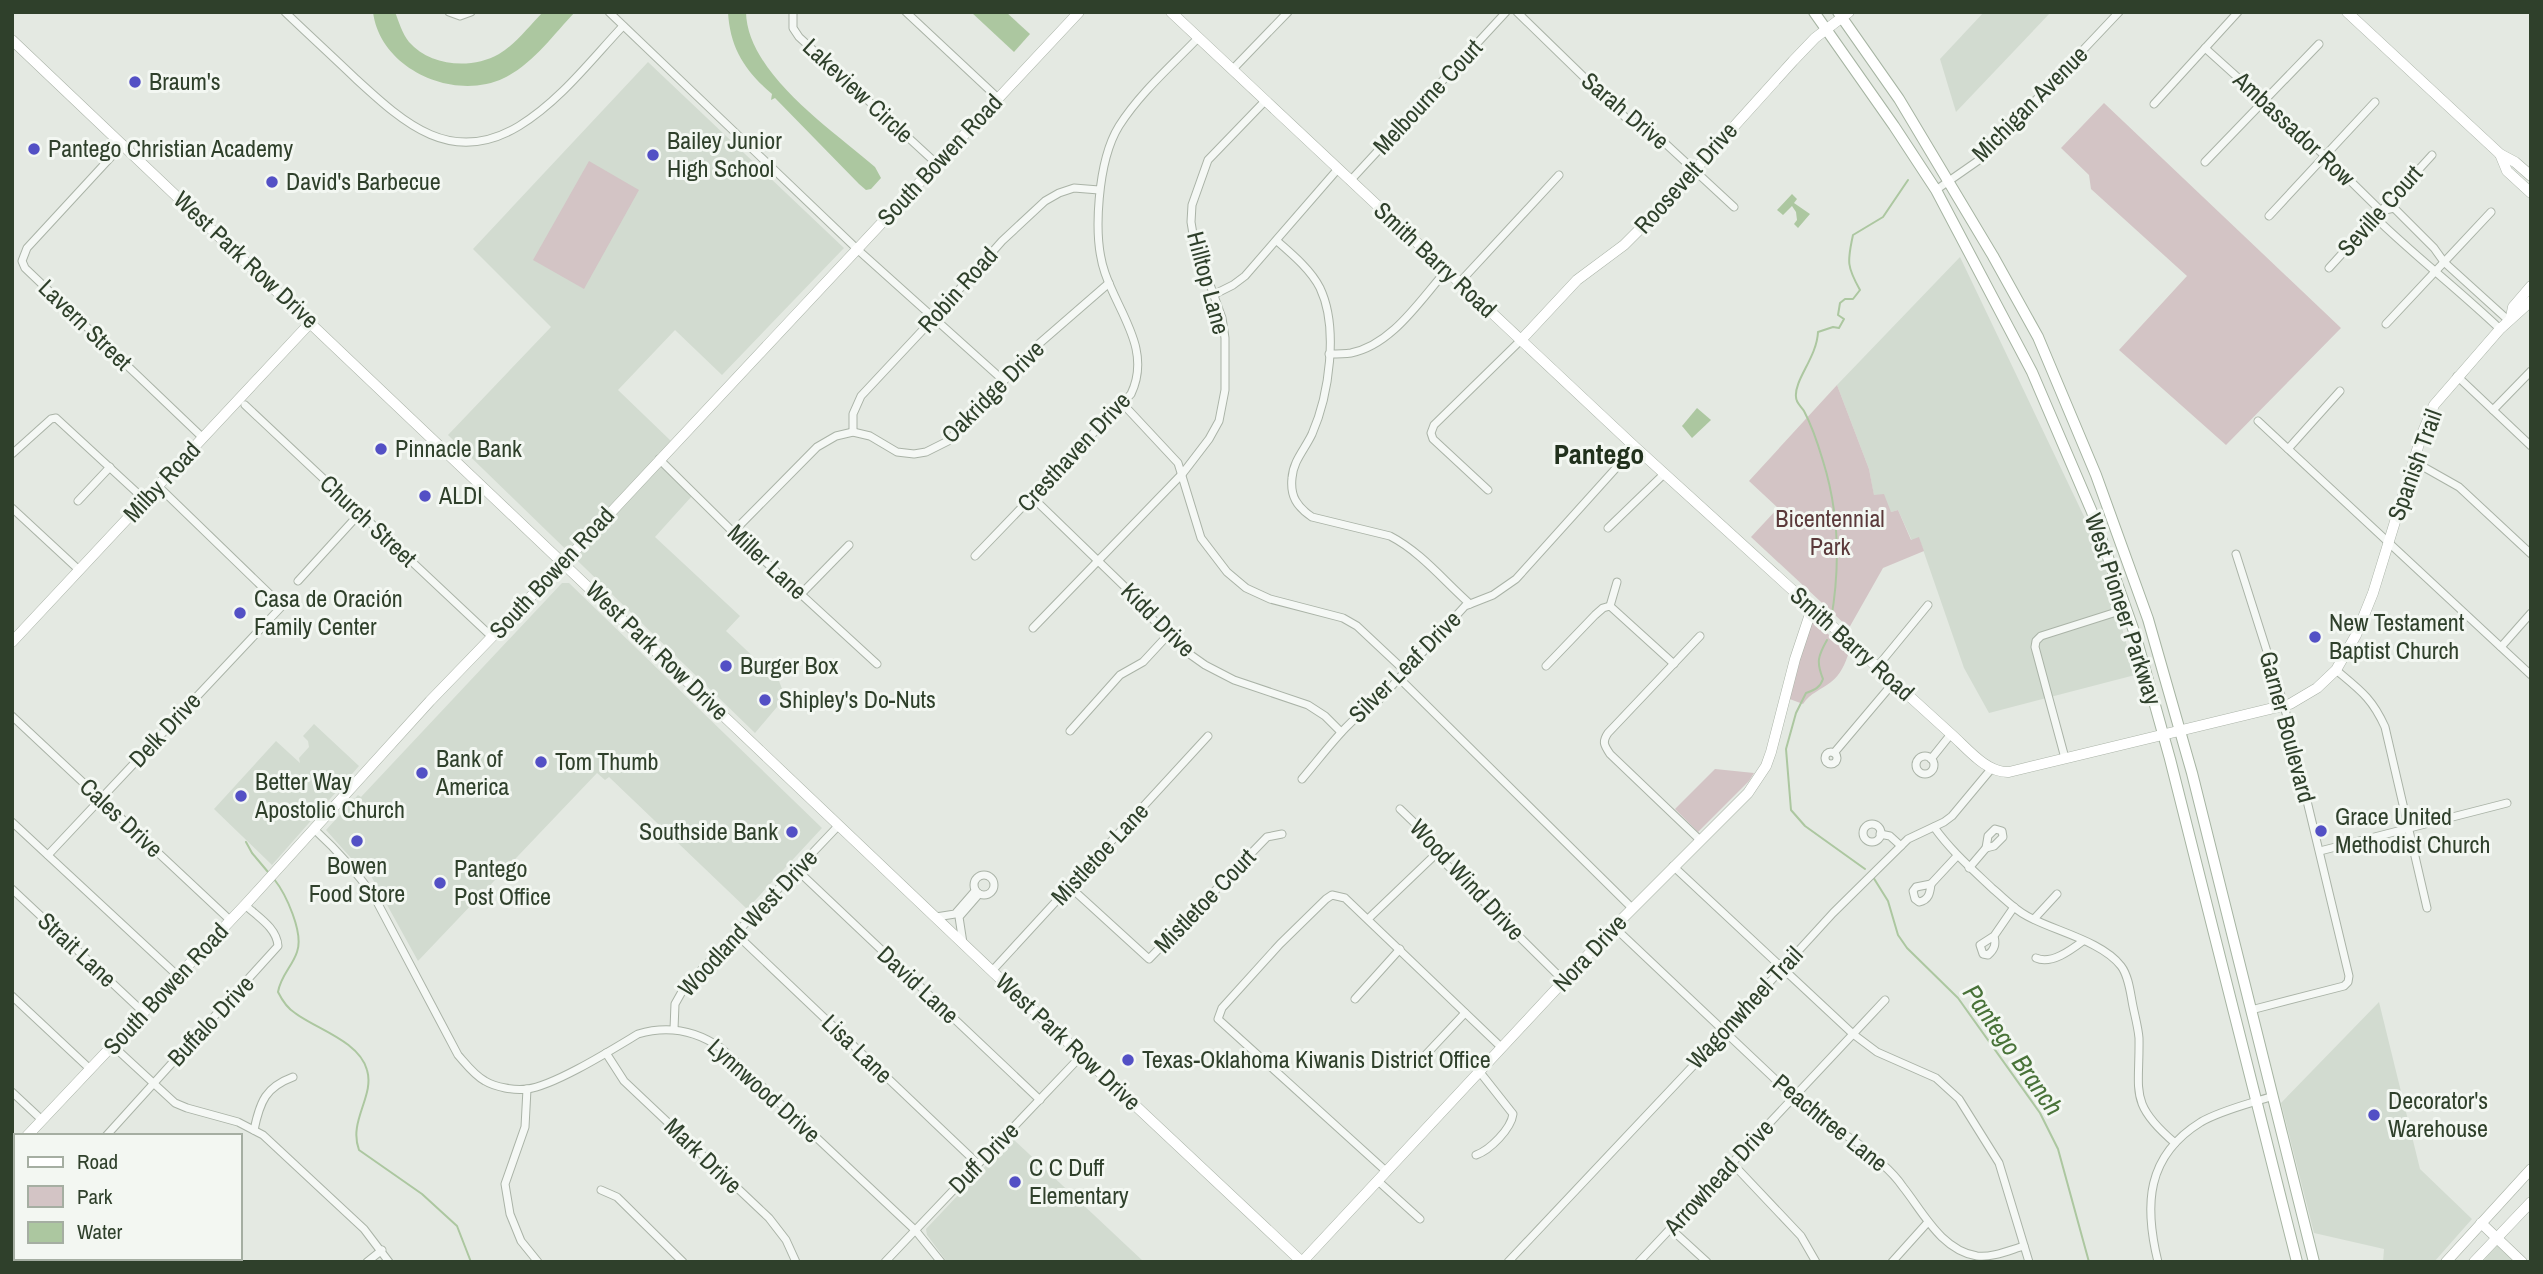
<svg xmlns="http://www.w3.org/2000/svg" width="2543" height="1274" viewBox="0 0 2543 1274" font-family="'Archivo Narrow',sans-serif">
	<rect width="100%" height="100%" fill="#e4e9e2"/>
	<!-- built -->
	<g fill="#d2dbd0">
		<path d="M 1984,12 L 2051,12 L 1956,112 L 1940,59 Z"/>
		<path d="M 648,62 L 844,248 L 722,375 L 675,330 L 618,390 L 671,441 L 653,459 L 692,496 L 655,537 L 740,616 L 726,631 L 779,681 L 784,694 L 782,701 L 755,733 L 448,435 L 551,327 L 473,249 Z"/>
		<path d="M 1960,257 L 2101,552 L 2135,675 L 1989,713 L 1964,668 L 1919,538 L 1912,541 L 1898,510 L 1891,512 L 1874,496 L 1869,469 L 1837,385 Z"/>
		<path d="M 562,583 L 569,583 L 822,828 L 747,909 L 609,777 L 605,780 L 597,773 L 418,961 L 370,874 L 367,876 L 326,830 L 358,795 L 361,797 Z"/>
		<path d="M 314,724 L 359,766 L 272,865 L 214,809 L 276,741 L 300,763 L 299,758 L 309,747 L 308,741 L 303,736 Z"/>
		<path d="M 2379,1002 L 2420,1169 L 2472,1219 L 2434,1262 L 2383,1262 L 2384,1249 L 2314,1233 L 2281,1103 Z"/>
		<path d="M 1012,1138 L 1144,1262 L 947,1262 L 927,1235 L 926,1229 Z"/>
		<path d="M 2499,1243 L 2518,1262 L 2482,1262 Z"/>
	</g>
	<!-- green -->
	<g fill="#d3c4c5">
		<path d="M 2104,103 L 2341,328 L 2226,445 L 2119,350 L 2187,276 L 2091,189 L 2089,175 L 2061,148 Z"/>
		<path d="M 589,161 L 639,190 L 584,289 L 533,260 Z"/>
		<path d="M 1837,385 L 1869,469 L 1874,495 L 1884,494 L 1891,512 L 1898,510 L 1911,540 L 1919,537 L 1924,551 L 1883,568 L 1849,628 L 1751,537 L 1778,508 L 1749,481 Z"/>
		<path d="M 1814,622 L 1849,652 C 1845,664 1841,674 1831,682 C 1821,690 1810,693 1803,704 L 1787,698 L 1809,626 Z"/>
		<path d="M 1715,769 L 1754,773 L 1749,781 L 1698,832 L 1675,809 Z"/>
	</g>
	<!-- water -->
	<g fill="#acc7a0">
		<path d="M 373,12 L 395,12 C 399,22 402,33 409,42 C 430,66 471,70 499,54 C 516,44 529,26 543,12 L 575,12 C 553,35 533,64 504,78 C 454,102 380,69 373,12 Z"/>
		<path d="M 728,12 L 746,12 C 747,73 832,130 875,167 L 881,178 L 871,189 L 866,190 L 859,184 L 775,98 L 771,100 L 772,94 C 745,71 730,48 728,12 Z"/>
		<path d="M 971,12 L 1006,12 L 1030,34 L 1014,52 Z"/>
		<path d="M 1792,194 L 1797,199 L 1794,203 L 1810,214 L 1798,228 L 1794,224 L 1797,220 L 1796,212 L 1792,206 L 1783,215 L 1777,210 Z"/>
		<path d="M 1697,408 L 1711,420 L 1692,438 L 1682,426 Z"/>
	</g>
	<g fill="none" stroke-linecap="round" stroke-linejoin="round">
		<!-- stream -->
		<g stroke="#acc7a0" stroke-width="2">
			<path d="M 1831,620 C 1840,568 1839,512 1823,461 C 1818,444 1812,426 1804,411 C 1801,406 1796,403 1796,397 C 1794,380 1817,357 1818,332 L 1833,327 L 1839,328 L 1844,319 L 1838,315 L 1840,303 L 1845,299 L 1853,299 L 1860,290 C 1847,267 1847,262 1853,235 L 1883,217 L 1908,180"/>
			<path d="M 1827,640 C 1818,656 1816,662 1823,679 C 1820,688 1814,690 1806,693 L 1796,713 L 1786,749 L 1791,810 L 1805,826 L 1865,869"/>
			<path d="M 246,842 L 252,853 L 268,872"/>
			<path d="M 1873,877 L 1888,901 L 1898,935 L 1907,948 L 1958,998 L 2040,1113 L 2058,1149 L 2089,1262"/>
			<path d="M 274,879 C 286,894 304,933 297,952 C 292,967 281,975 278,992 C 282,1000 287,1008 295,1013 C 316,1029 359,1041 367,1070 C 375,1096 348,1121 359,1150 L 422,1194 L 457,1226 L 471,1262"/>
		</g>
		<!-- street casing -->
		<g stroke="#aab3a7" stroke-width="9">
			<g id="street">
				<path d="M 285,12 C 308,34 332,56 355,78 C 404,123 451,167 519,126 C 560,101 591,60 623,26"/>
				<path d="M 449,12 L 460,16 L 471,12"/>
				<path d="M 609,12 L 857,249 L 1004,381"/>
				<path d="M 793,12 L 793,28 L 799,37 L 937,164"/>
				<path d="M 906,12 L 998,98"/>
				<path d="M 1517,12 L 1626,118 L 1653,132 L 1734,207"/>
				<path d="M 2205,48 L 2325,156 L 2381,211 L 2381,223 C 2420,260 2461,292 2500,329"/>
				<path d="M 1232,70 L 1288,12"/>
				<path d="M 2154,104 L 2238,12"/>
				<path d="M 123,144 L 27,248 L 22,261 L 25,268 L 203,438"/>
				<path d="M 2205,162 L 2319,44"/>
				<path d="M 1350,181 L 1506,12"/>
				<path d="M 1936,190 L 1979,160 L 2119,12"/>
				<path d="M 2381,211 L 2394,208 L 2434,248 L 2444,262 L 2508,320"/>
				<path d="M 2269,216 L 2375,102"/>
				<path d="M 1277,241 C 1292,254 1311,270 1320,288 C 1339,328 1329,395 1312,434 C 1305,449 1293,461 1292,478 C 1290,496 1297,507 1312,517 L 1390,536 C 1421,552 1444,581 1470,604"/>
				<path d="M 2329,268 L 2432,155"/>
				<path d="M 1459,283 L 1559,175"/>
				<path d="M 1213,295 L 1233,285 L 1245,276 L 1337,170"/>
				<path d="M 2386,324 L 2491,212"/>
				<path d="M 1329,354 C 1336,354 1344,354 1351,353 C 1392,345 1420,300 1446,271"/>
				<path d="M 2457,376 L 2531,446"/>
				<path d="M 1122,403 L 1178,463 L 1201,538 L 1227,572 L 1246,588 L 1270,599 L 1343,618 L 1357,626 L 1405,671"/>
				<path d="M 245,405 L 491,636"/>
				<path d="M 2493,410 L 2531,371"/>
				<path d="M 2258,421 L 2531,675"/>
				<path d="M 853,432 L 853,414 L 861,396 L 934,318 L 1002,241 L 1045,201 L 1059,193 L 1074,188 L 1099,190"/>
				<path d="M 2288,449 L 2340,391"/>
				<path d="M 12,454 L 51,419 L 56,418 L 145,500"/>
				<path d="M 659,459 L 733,532 L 877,664"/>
				<path d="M 2413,461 L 2459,487 L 2531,554"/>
				<path d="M 1488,490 L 1433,439 L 1431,433 L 1434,425 L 1521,340"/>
				<path d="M 1031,496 L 1124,586 L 1158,625 L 1181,648 L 1205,665 L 1234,680 L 1308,705 L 1325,716 L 1341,732"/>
				<path d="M 78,501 L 110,467"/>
				<path d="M 12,508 L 79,570"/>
				<path d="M 1608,528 L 1664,474"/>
				<path d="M 733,532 L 817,447 L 836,436 L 853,432 L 870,436 L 897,452 L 914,454 L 926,452 L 948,441 L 1033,349 L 1109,283"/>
				<path d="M 2236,554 L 2284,705 L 2349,976 L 2348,982 L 2344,986 L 2251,1010"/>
				<path d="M 975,556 L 1131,394 C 1152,350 1119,314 1105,273 C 1092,236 1098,160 1119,126 C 1140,93 1171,66 1198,38"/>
				<path d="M 298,581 L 360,513"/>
				<path d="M 801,594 L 849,545"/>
				<path d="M 1610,606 L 1617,582"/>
				<path d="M 1033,628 L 1183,473 L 1209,439 L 1219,421 L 1225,390 L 1225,338 L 1222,318 L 1194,240 L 1191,222 L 1192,205 L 1208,160 L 1265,101"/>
				<path d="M 1700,636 L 1608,733 C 1602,742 1604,745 1610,754 L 1700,840"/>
				<path d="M 2501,647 L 2531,613"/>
				<path d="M 1546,666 L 1595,615 L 1603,608 L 1610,606 L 1674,664"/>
				<path d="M 1877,667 L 1928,605"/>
				<path d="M 2336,670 C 2360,690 2372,698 2385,727 L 2427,908"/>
				<path d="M 1399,678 L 1632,908"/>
				<path d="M 12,716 L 231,921"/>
				<path d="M 1070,731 L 1120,675 L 1143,662 L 1168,635"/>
				<circle cx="1831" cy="758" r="6"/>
				<path d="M 1834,753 L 1894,682"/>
				<circle cx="1925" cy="765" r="9"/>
				<path d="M 2065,758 L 2035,647 L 2036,641 L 2041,636 L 2126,609"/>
				<path d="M 1931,759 L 1951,734"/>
				<path d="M 1302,779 C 1326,751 1347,720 1379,700 L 1465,606 L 1493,595 L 1516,579 L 1635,447"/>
				<path d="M 1400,809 L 1427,835 L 1430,845 L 1436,854 L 1564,981"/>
				<path d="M 12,822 L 178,976"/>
				<circle cx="1872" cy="833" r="9"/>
				<path d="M 1934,827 C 1951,851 1972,869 1993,889 C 2004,898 2014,909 2027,916 C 2054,931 2102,941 2121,966 C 2128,975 2130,990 2132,1001 C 2134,1013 2138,1026 2139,1038 C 2140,1092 2128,1103 2175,1143"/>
				<path d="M 314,829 C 338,851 358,873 376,900 L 458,1055 C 466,1064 474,1075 485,1081 C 495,1087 515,1091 527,1089 C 554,1086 613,1049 638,1034 C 668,1025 695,1030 721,1048 L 916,1231 L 941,1262"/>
				<path d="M 1995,829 L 2002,831 L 2003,837 L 1994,846 L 1986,848 L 1988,836 Z"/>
				<path d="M 1880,834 L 1890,836 L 1901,846"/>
				<path d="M 2320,851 L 2507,803"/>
				<path d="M 48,855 L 282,606 L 158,486"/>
				<path d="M 1673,866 L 1853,1034 L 1877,1052 L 1936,1078 L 1959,1099 L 1999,1163 L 2029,1262"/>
				<path d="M 1969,868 L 1986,848"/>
				<path d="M 797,870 L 1040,1100"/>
				<circle cx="984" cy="885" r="10"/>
				<path d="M 1931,884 C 1930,893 1929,900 1919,902 L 1915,899 L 1913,891 L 1916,887 Z"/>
				<path d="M 1931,884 L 1957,856"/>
				<path d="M 1070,887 L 1149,959 L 1267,837 L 1282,834"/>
				<path d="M 12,889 L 142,1011"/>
				<path d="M 936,917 L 955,914 L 975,891"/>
				<path d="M 1368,919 L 1436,854"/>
				<path d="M 2034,919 L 2057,894"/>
				<path d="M 1614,927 L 1814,1116 C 1837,1130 1862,1143 1881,1163 C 1889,1170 1897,1178 1903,1187 C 1923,1212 1941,1250 1977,1256 C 1992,1258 2010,1250 2024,1246"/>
				<path d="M 735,933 L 978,1164"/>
				<path d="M 1994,936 L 1980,945 L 1983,954 L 1988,955 C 1995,949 1996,944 1994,936 L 2014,907"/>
				<path d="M 963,943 L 959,917 L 979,894"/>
				<path d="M 2036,958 C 2051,965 2071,950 2083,941"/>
				<path d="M 992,971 L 1208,736"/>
				<path d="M 12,996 L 90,1069"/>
				<path d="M 1355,999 L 1400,949"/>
				<path d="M 674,1029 L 675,1004 L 684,988 L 839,825"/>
				<path d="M 112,1045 L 175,1103 L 187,1108 L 238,1122 L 263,1135 L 364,1229 L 389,1262"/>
				<path d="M 606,1053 L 624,1081 L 769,1218 L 786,1240 L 796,1262"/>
				<path d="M 1418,1063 L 1465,1013"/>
				<path d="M 527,1089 L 525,1127 L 505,1184 L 510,1214 L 521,1241 L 538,1262"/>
				<path d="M 12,1092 L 42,1120"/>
				<path d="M 254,1130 C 260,1101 266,1087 293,1077"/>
				<path d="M 106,1136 L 278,946 C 277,928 258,917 245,905"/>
				<path d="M 1476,1155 C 1490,1150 1511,1129 1513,1114 L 1479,1071"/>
				<path d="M 1731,1162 L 1801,1236 L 1816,1262"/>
				<path d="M 1387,1172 L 1218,1019 L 1222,1008 L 1280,944 L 1326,899 L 1332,895 L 1345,898 L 1502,1048"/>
				<path d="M 1378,1181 L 1420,1219"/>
				<path d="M 601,1190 L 617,1197 L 683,1262"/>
				<path d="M 1671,1229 L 1707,1262"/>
				<path d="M 12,1237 L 16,1233"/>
				<path d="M 64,1258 L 73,1262"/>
				<path d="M 226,1262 L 227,1258"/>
				<path d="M 367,1262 L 382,1250"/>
				<path d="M 885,1262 L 1082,1055"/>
				<path d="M 1508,1262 L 1692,1067 L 1833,913 L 1908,839 L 1944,822 L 1952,816 L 1992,768"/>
				<path d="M 1639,1262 L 1885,1000"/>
				<path d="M 1892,1262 L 1928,1222"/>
				<path d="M 2158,1262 C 2144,1205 2146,1156 2201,1122 C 2222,1110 2249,1104 2273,1096"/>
			</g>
		</g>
		<!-- secondary casing -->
		<g stroke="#aab3a7" stroke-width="11">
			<g id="secondary">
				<path d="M 1171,12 L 1635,447 L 1951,734 C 1967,748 1986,773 2009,772 L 2290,704 L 2317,688 L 2336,670 L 2356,635 L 2373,593 L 2422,434 L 2434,405 L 2500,329 L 2531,301"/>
				<path d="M 2347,12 L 2500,154 L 2515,162 L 2531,176"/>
				<path d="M 12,40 L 992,971 L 1302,1262"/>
				<path d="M 2500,154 L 2507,171 L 2531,193"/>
				<path d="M 2511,317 L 2513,307 L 2531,286"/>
				<path d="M 1521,340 L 1577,280 L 1624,245 L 1655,214 L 1793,61 L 1815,38 L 1849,12"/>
				<path d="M 12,642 L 311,322"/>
				<path d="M 27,1136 L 245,905 L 430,701 L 573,553 L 1079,12"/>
				<path d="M 12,1151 L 16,1147"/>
				<path d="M 2481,1223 L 2522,1262"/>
				<path d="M 1302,1262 L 1614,927 L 1748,793 L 1766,766 L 1771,752 L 1795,659 L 1812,608"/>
				<path d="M 2446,1262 L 2531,1169"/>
				<path d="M 2474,1262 L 2531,1202"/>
			</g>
		</g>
		<!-- primary casing -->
		<g stroke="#a6b4a2" stroke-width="12">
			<g id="primary">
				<path d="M 1814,12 L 1894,126 L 1936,190 L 2032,372 L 2092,512 L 2136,637 L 2170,759 L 2297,1262"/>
				<path d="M 1838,12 L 1899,99 L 1993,256 L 2038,337 L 2096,475 L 2148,619 L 2192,773 L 2314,1262"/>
			</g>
		</g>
		<!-- street -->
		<use href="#street" stroke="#f5f8f5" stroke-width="7"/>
		<!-- secondary -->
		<use href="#secondary" stroke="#fff" stroke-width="10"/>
		<!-- primary -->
		<use href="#primary" stroke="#fff" stroke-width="10"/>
	</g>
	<!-- markers -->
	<g fill="#5350c5" stroke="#f3f7f2" stroke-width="2.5">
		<circle cx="135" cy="82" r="7"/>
		<circle cx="34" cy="149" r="7"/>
		<circle cx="653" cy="155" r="7"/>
		<circle cx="272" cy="182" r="7"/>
		<circle cx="381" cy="449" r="7"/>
		<circle cx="425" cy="496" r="7"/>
		<circle cx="240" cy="613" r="7"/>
		<circle cx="2315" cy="637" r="7"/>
		<circle cx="726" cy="666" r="7"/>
		<circle cx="765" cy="700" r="7"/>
		<circle cx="541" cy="762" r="7"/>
		<circle cx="422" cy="773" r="7"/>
		<circle cx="241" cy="796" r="7"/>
		<circle cx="2321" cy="831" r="7"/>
		<circle cx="792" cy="832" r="7"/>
		<circle cx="357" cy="841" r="7"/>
		<circle cx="440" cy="883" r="7"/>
		<circle cx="1128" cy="1060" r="7"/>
		<circle cx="2374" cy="1115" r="7"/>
		<circle cx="1015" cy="1182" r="7"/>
	</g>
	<g text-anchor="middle" stroke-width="6" stroke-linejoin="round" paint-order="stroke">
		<!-- poi labels -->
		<g font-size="24" fill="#2f402b" stroke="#f3f7f2" text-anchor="start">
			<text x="149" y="90">Braum's</text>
			<text x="667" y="149">Bailey Junior<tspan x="667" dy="28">High School</tspan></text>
			<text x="48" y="157">Pantego Christian Academy</text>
			<text x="286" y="190">David's Barbecue</text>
			<text x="395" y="457">Pinnacle Bank</text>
			<text x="439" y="504">ALDI</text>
			<text x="254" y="607">Casa de Oración<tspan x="254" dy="28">Family Center</tspan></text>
			<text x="2329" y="631">New Testament<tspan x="2329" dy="28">Baptist Church</tspan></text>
			<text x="740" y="674">Burger Box</text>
			<text x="779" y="708">Shipley's Do-Nuts</text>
			<text x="436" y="767">Bank of<tspan x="436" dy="28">America</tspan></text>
			<text x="555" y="770">Tom Thumb</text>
			<text x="255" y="790">Better Way<tspan x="255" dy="28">Apostolic Church</tspan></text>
			<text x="2335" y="825">Grace United<tspan x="2335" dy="28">Methodist Church</tspan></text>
			<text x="778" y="840" text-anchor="end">Southside Bank</text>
			<text x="357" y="874" text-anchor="middle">Bowen<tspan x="357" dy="28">Food Store</tspan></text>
			<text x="454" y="877">Pantego<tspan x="454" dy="28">Post Office</tspan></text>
			<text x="1142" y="1068">Texas-Oklahoma Kiwanis District Office</text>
			<text x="2388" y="1109">Decorator's<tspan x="2388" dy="28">Warehouse</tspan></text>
			<text x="1029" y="1176">C C Duff<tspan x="1029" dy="28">Elementary</tspan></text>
		</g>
		<!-- street labels -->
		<g font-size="24" fill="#2f402b" stroke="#f3f7f2">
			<text transform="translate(858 91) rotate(43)" y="8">Lakeview Circle</text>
			<text transform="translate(1428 97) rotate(-47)" y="8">Melbourne Court</text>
			<text transform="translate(2030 104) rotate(-45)" y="8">Michigan Avenue</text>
			<text transform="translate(1625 111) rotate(40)" y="8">Sarah Drive</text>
			<text transform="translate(2294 129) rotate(43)" y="8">Ambassador Row</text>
			<text transform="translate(940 160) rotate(-47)" y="8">South Bowen Road</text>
			<text transform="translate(1686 178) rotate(-48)" y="8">Roosevelt Drive</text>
			<text transform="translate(2380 211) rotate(-48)" y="8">Seville Court</text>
			<text transform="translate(246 260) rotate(43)" y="8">West Park Row Drive</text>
			<text transform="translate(1435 260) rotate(43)" y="8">Smith Barry Road</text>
			<text transform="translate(1208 283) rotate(75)" y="8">Hilltop Lane</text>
			<text transform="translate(958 290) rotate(-48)" y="8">Robin Road</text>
			<text transform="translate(85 325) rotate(44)" y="8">Lavern Street</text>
			<text transform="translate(993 392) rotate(-45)" y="8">Oakridge Drive</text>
			<text transform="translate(1074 452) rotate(-47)" y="8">Cresthaven Drive</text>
			<text transform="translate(2415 465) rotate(-70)" y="8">Spanish Trail</text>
			<text transform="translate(162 482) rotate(-47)" y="8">Milby Road</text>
			<text transform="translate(368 521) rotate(43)" y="8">Church Street</text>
			<text transform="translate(767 562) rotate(43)" y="8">Miller Lane</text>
			<text transform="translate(552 573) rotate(-47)" y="8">South Bowen Road</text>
			<text transform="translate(2123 609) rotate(72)" y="8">West Pioneer Parkway</text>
			<text transform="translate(1158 620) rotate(45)" y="8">Kidd Drive</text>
			<text transform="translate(1852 644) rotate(42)" y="8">Smith Barry Road</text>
			<text transform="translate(657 651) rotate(44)" y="8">West Park Row Drive</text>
			<text transform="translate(1405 667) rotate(-45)" y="8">Silver Leaf Drive</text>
			<text transform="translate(2287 727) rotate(75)" y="8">Garner Boulevard</text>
			<text transform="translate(165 730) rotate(-47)" y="8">Delk Drive</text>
			<text transform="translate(121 818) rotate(43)" y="8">Cales Drive</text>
			<text transform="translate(1100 854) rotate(-47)" y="8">Mistletoe Lane</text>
			<text transform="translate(1467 880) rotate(47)" y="8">Wood Wind Drive</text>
			<text transform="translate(1205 901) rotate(-46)" y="8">Mistletoe Court</text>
			<text transform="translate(748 923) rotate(-47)" y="8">Woodland West Drive</text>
			<text transform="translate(77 950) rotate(43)" y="8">Strait Lane</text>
			<text transform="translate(1590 953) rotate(-47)" y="8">Nora Drive</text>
			<text transform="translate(918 985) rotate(43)" y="8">David Lane</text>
			<text transform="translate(166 989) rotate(-47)" y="8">South Bowen Road</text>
			<text transform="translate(1745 1008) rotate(-47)" y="8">Wagonwheel Trail</text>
			<text transform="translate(211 1021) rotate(-47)" y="8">Buffalo Drive</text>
			<text transform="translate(1068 1042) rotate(43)" y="8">West Park Row Drive</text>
			<text transform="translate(857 1049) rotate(44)" y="8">Lisa Lane</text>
			<text transform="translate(764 1091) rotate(42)" y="8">Lynnwood Drive</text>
			<text transform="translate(1830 1123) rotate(39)" y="8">Peachtree Lane</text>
			<text transform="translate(703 1156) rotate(44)" y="8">Mark Drive</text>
			<text transform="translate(984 1158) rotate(-46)" y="8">Duff Drive</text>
			<text transform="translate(1719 1177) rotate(-47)" y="8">Arrowhead Drive</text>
		</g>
		<!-- park labels -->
		<g font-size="24" fill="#5b393a" stroke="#f3f7f2">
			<text x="1830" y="527">Bicentennial<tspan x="1830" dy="28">Park</tspan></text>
		</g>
		<!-- water labels -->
		<g font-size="26" font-style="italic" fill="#487238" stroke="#f3f7f2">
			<text transform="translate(2013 1050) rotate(55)" y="9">Pantego Branch</text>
		</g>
		<!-- quarter labels -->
		<g font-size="28" font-weight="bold" fill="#21311d" stroke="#f3f7f2">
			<text x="1599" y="464">Pantego</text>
		</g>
	</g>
	<!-- border -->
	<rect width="2543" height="1274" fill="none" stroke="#2f402b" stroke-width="28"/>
	<!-- legend -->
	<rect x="14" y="1134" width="228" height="126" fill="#f3f7f2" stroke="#a5aea2" stroke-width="2"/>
	<rect x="28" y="1157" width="35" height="10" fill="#ffffff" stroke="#a5aea2" stroke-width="2"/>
	<text x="77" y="1169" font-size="21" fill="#2f402b">Road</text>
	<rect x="28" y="1186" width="35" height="21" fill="#d3c4c5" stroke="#a5aea2" stroke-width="2"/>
	<text x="77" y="1204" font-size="21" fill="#2f402b">Park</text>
	<rect x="28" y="1222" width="35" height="21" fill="#acc7a0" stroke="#a5aea2" stroke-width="2"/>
	<text x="77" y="1239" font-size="21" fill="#2f402b">Water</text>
</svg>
